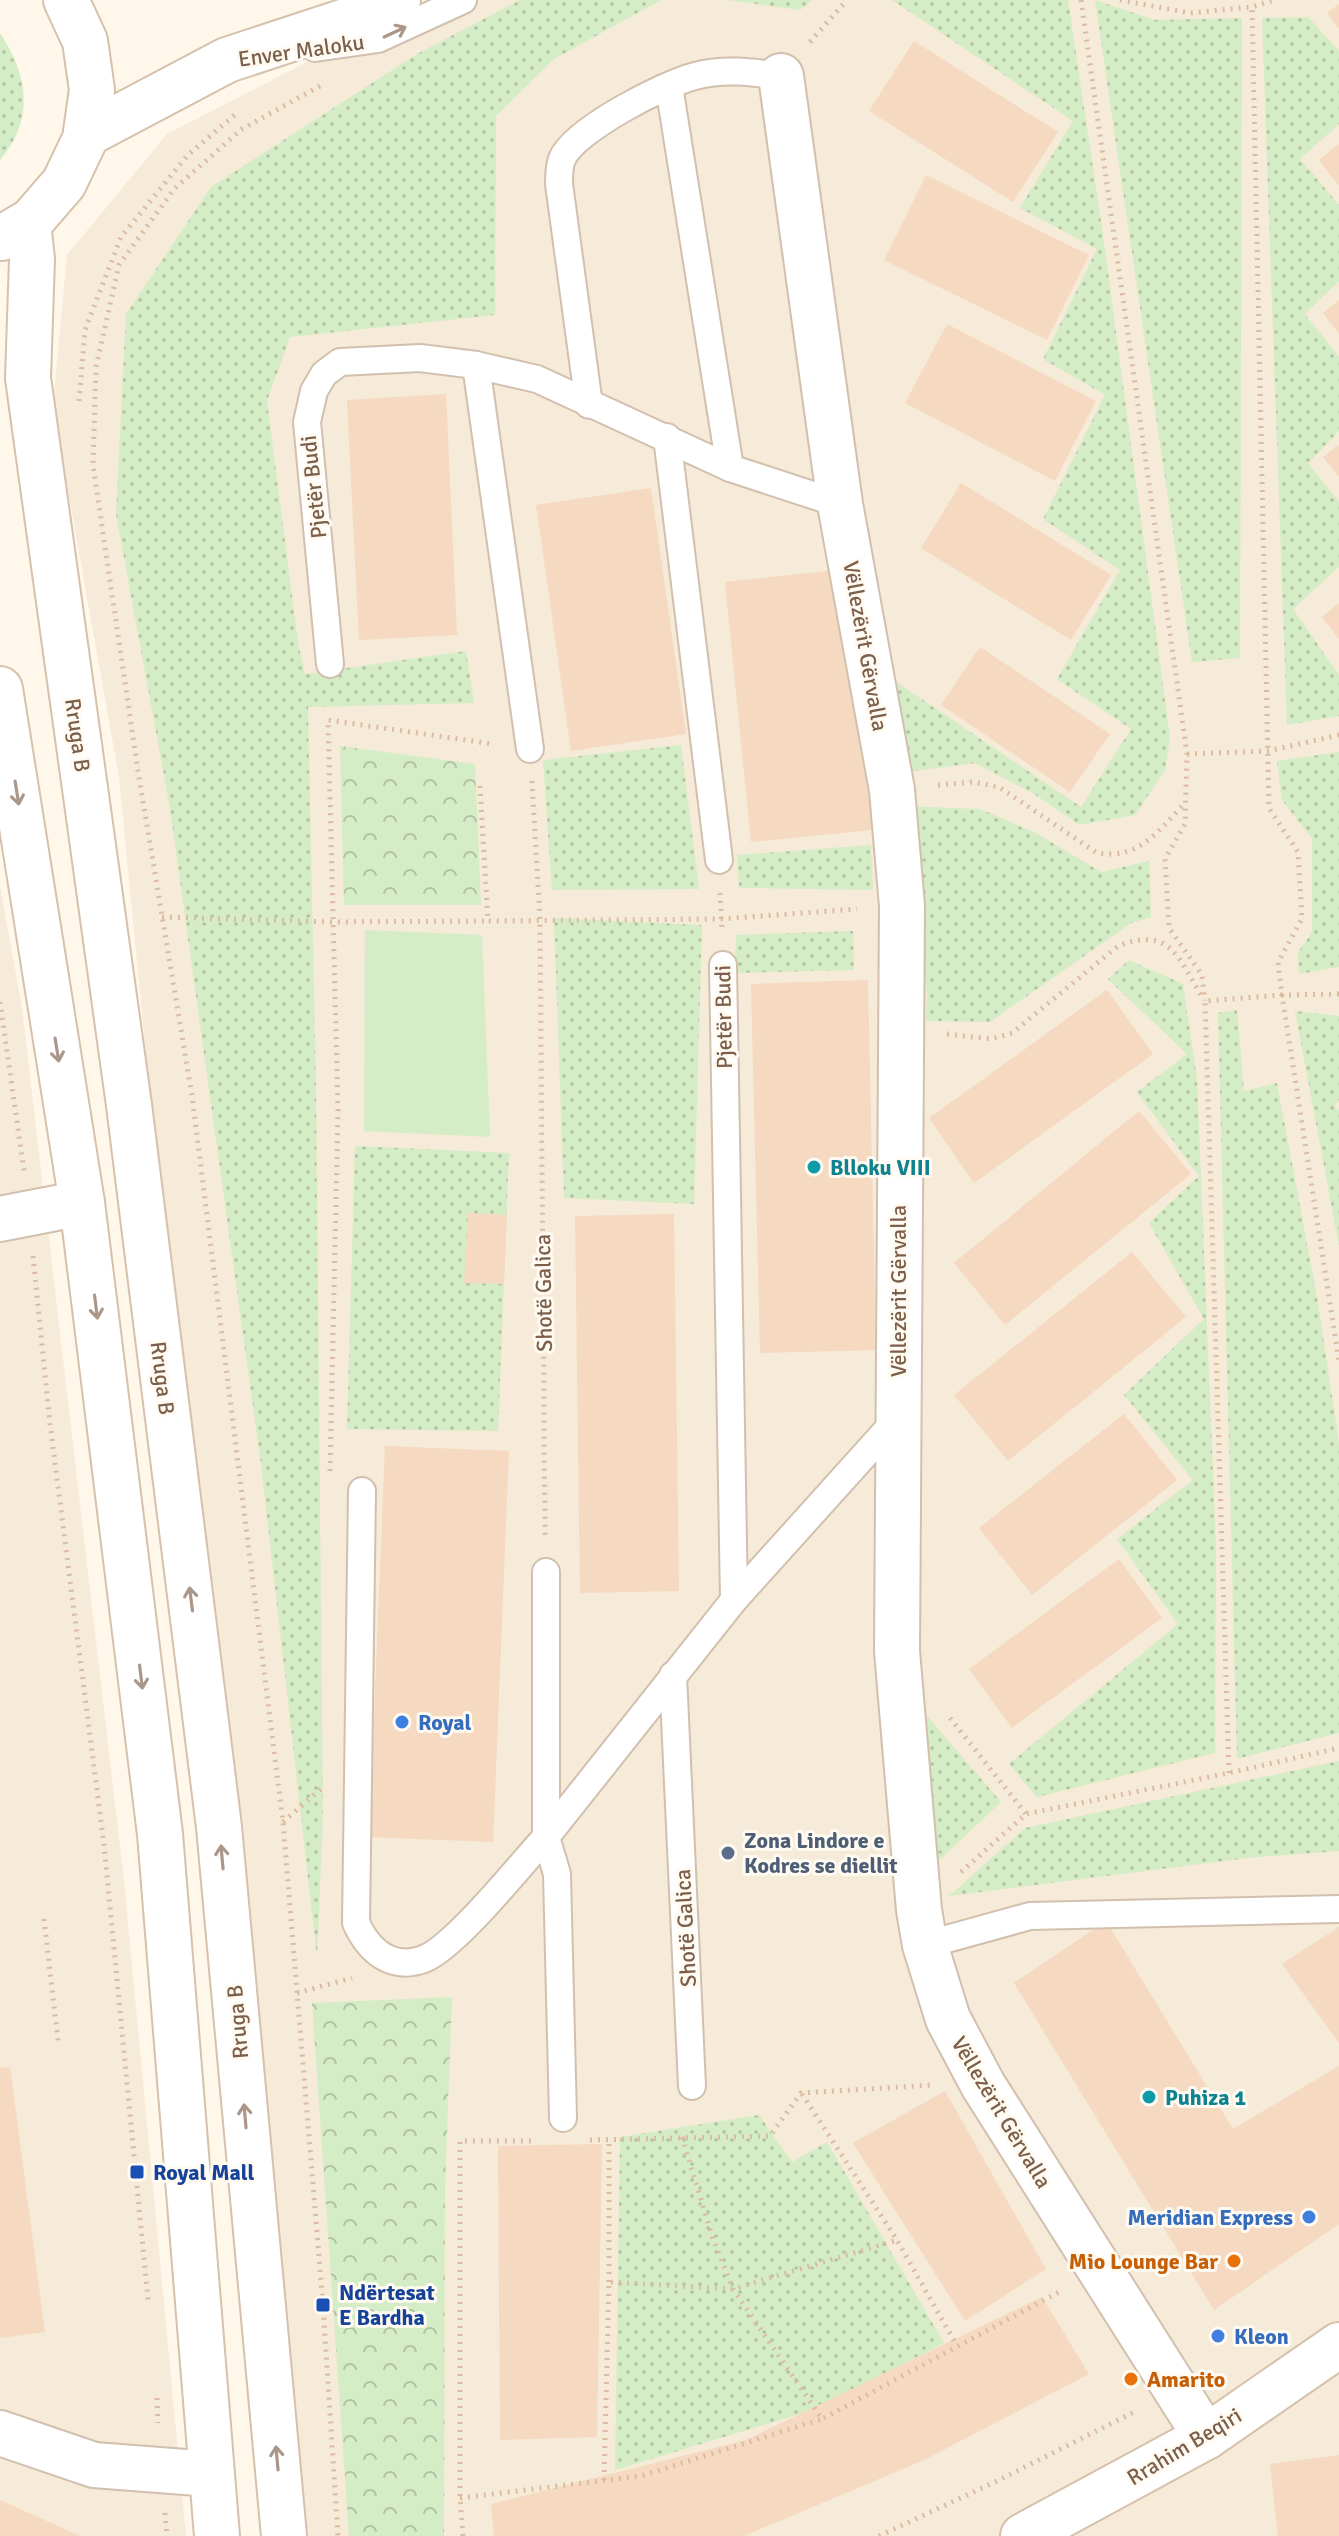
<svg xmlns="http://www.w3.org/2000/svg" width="1339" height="2536" viewBox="0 0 1339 2536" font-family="Signika,sans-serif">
	<defs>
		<pattern id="grass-dots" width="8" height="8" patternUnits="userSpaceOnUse" patternTransform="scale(2)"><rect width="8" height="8" fill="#d4edc6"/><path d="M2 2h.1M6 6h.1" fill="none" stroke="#b1c3a3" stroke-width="1.8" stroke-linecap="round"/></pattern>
		<pattern id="park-crowns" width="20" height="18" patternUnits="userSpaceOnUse" patternTransform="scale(2)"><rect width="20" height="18" fill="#d4edc6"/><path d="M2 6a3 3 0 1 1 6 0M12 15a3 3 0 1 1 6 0" fill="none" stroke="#b1c3a3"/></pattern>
	</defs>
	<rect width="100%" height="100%" fill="#fef7ea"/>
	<!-- residential -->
	<g fill="#f6ead8">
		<path d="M 428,0 L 1339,0 L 1339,2536 L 305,2536 L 154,1135 L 119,777 L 53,406 L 67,255 L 167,134 Z"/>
		<path d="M 0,886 L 22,1008 L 124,1881 L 186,2536 L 0,2536 Z"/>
	</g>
	<!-- grass -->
	<g fill="url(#grass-dots)">
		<path d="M 520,0 L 661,0 L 554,59 L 496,116 L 495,315 L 290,337 L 267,401 L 298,643 L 305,674 L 466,651 L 474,703 L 308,707 L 316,1089 L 323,1817 L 317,1957 L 261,1464 L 170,808 L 116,514 L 126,314 L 211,187 L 417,54 Z"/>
		<path d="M 727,0 L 812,0 L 800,10 Z"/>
		<path d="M 892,0 L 1068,0 L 1103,235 L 1170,738 L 1165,770 L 1135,815 L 1080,825 L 1034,794 L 975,763 L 906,772 L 892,679 L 1081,807 L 1131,729 L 1057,679 L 1120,570 L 1043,519 L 1105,395 L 1043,359 L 1097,249 L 1020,208 L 1073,121 Z"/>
		<path d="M 1095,0 L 1155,20 L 1242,18 L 1240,658 L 1192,662 Z"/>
		<path d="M 1308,17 L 1339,51 L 1339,124 L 1300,159 L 1339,205 L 1339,281 L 1305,314 L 1339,357 L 1339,431 L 1308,463 L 1339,502 L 1339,567 L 1293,609 L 1339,675 L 1339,716 L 1287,725 L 1262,18 Z"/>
		<path d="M 0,33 C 28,75 35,119 0,160 Z"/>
		<path d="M 681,745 L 699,889 L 552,890 L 543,760 Z"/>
		<path d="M 1339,752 L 1339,967 L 1299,974 L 1298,952 L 1312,933 L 1312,839 L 1282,800 L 1277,761 Z"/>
		<path d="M 905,806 L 980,809 L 1036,833 L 1101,872 L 1149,861 L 1151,917 L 1131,923 L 990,1022 L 926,1021 L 927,994 Z"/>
		<path d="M 871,845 L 873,890 L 739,888 L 737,855 Z"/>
		<path d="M 554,918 L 702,925 L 694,1204 L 564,1198 Z"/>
		<path d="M 853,931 L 854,970 L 735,973 L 736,935 Z"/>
		<path d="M 1129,960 L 1183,984 L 1197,1079 L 1216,1548 L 1215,1753 L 1037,1797 L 1009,1764 L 1178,1624 L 1117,1539 L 1193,1480 L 1124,1395 L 1204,1319 L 1149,1223 L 1199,1176 L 1137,1092 L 1187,1054 L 1108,979 Z"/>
		<path d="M 1237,1010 L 1244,1091 L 1277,1083 L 1317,1297 L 1339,1443 L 1339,1733 L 1237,1759 L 1218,1013 Z"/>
		<path d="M 1295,1011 L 1339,1016 L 1339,1100 L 1334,1106 L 1339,1110 L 1339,1246 Z"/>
		<path d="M 355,1146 L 509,1153 L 498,1431 L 347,1429 Z"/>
		<path d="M 921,1709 L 1001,1802 L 929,1870 Z"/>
		<path d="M 1339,1761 L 1339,1851 L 1247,1858 L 949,1896 L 1025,1828 Z"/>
		<path d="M 759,2115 L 792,2162 L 827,2142 L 944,2343 L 813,2410 L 615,2470 L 620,2137 Z"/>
	</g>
	<!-- park -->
	<g fill="url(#park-crowns)">
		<path d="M 340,746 L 475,764 L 481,905 L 344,905 Z"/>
		<path d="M 452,1997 L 445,2186 L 444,2536 L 349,2536 L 312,2003 Z"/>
	</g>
	<!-- pitch -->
	<path fill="#d4edc6" d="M 365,930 L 482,935 L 490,1137 L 364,1131 Z"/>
	<!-- building -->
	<g fill="#f5d9c0">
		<path d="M 1339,4 L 1339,29 L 1327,13 Z"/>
		<path d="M 914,41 L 1058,132 L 1013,202 L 869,111 Z"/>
		<path d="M 1339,144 L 1339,186 L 1319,160 Z"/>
		<path d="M 926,175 L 1089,255 L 1047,340 L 884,260 Z"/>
		<path d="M 1339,300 L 1339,334 L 1323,313 Z"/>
		<path d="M 947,324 L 1096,401 L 1055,481 L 905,403 Z"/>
		<path d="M 446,394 L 457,635 L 359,640 L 347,400 Z"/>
		<path d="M 1339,445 L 1339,477 L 1323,457 Z"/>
		<path d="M 961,483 L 1111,575 L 1071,640 L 921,548 Z"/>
		<path d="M 651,488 L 686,734 L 571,751 L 536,505 Z"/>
		<path d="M 846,569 L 872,830 L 751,842 L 725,582 Z"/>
		<path d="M 1339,603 L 1339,639 L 1322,617 Z"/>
		<path d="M 980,647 L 1110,734 L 1070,792 L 941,705 Z"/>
		<path d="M 868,980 L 876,1350 L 760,1353 L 751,984 Z"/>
		<path d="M 1107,990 L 1153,1054 L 974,1183 L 929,1118 Z"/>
		<path d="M 1139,1111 L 1191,1174 L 1005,1325 L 954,1263 Z"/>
		<path d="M 468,1213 L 507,1215 L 504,1284 L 464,1283 Z"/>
		<path d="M 674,1214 L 679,1591 L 580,1593 L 575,1216 Z"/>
		<path d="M 1132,1252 L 1186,1317 L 1008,1461 L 954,1395 Z"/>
		<path d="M 1124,1414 L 1177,1480 L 1032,1595 L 979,1528 Z"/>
		<path d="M 385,1446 L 509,1451 L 493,1842 L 369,1837 Z"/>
		<path d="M 1119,1559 L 1162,1618 L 1012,1728 L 969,1669 Z"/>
		<path d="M 1106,1921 L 1233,2129 L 1339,2066 L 1339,2224 L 1214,2310 L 1014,1983 Z"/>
		<path d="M 1339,1927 L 1339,2043 L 1282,1964 Z"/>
		<path d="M 10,2067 L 45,2332 L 0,2338 L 0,2068 Z"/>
		<path d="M 945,2091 L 1046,2269 L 965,2321 L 853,2143 Z"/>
		<path d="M 602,2144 L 597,2437 L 500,2440 L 498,2146 Z"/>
		<path d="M 1042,2297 L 1089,2374 L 924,2460 L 744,2536 L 494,2536 L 491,2504 L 746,2440 Z"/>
		<path d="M 1339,2455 L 1339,2536 L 1278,2536 L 1270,2464 Z"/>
		<path d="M 0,2500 L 80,2536 L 0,2536 Z"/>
	</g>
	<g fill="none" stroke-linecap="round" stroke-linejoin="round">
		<!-- lane casing -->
		<g stroke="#d2c0ae" stroke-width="30">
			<g id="lane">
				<path d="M 315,48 L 378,39 L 463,0"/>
				<path d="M 669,86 L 730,468"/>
				<path d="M 476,365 L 530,749"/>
				<path d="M 589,405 L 559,184 C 559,177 559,166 562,159 C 574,130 664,84 695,76 C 724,68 752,72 781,76"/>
				<path d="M 667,437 L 719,860"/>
				<path d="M 330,664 L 307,422 L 314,391 L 324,374 L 340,362 L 420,358 L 476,365 L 537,379 L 730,468 L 840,504"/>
				<path d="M 723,965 L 734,1600"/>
				<path d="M 362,1491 L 356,1923 C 369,1951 391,1971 424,1959 C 456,1946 520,1865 546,1837"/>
				<path d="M 546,1572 L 546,1837 L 734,1600 L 897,1419"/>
				<path d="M 673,1675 L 692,2086"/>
				<path d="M 546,1837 L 557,1874 L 563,2118"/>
				<path d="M 925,1945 L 1030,1916 L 1339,1909"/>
			</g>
		</g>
		<!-- street casing -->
		<g stroke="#d2c0ae" stroke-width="48">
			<g id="street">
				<path d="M 781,76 L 840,504 L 892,790 L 902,906 L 897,1651 L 919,1910 L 925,1945 L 948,2019 L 983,2085 L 1206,2437"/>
				<path d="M 0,1219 L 82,1203"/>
				<path d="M 0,2433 L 94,2465 L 211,2474"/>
			</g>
		</g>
		<!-- secondary casing -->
		<g stroke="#d6c1ab" stroke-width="48">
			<g id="secondary">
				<path d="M 87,134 L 227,60 L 370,13 L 398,0"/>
				<path d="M 28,223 L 32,259 L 28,378 L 129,1105 L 219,1827 L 284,2536"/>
				<path d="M 2,238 L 32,220 L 64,183 L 85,139 L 92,90 L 85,41 L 66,0"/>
				<path d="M 0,689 L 82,1203 L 160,1834 L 217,2536"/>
				<path d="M 1023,2536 L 1206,2437 L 1339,2345"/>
			</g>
		</g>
		<!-- path -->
		<g stroke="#dbbca1" stroke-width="5" stroke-dasharray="2 6" stroke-linecap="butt">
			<path d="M 1081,0 L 1187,754 L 1185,824 L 1165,859 L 1169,928 L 1202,975 L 1205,1001"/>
			<path d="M 1120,0 L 1190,13 L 1252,7 L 1274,0"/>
			<path d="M 810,42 L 847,0"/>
			<path d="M 320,86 L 242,129 L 174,189 L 119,265 L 96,367 L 93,465 L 138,771 L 192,1096 L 283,1822 L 323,2305 L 338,2536"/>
			<path d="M 79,401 L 85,330 L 121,237 L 187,156 L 238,112"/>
			<path d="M 1187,754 L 1268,751 L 1339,735"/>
			<path d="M 532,781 L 540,919 L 545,1539"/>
			<path d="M 938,785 L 972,782 L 999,787 L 1097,853 C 1140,860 1159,830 1186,802"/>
			<path d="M 480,786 L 488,921 L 721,919 L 857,909"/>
			<path d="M 720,893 L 722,931"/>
			<path d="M 162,917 L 333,922 L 488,921"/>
			<path d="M 1339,994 L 1282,995 L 1339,1361"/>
			<path d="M 0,1002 L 24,1171"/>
			<path d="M 947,1034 L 991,1039 L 1012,1033 L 1118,946 C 1172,925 1179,960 1204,1000"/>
			<path d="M 33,1256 L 50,1424 L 104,1845 L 148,2300"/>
			<path d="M 330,1471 L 338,1111 L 328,720 L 493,744"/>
			<path d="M 950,1718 L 1026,1814"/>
			<path d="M 1229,1773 L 1205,1001 L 1282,995 L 1278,962 L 1302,919 L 1298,852 L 1269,808 L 1252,7"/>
			<path d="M 283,1822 L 322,1788"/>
			<path d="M 961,1872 L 1026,1814 L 1229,1773 L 1339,1748"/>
			<path d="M 44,1919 L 58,2041"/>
			<path d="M 297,1993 L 352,1978"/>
			<path d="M 802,2094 L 897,2240 L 957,2346"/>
			<path d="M 682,2137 L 713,2239 L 733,2289 L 822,2419 L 1059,2292"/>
			<path d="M 590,2140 L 770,2136 L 801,2093 L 934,2085"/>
			<path d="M 609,2282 L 609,2140"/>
			<path d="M 157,2398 L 158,2423"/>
			<path d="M 604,2480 L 609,2282 L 733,2289 L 897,2240"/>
			<path d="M 460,2498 L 641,2476 L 822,2419"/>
			<path d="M 165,2513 L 167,2536"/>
			<path d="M 463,2536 L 460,2498 L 460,2141 L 536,2141"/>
			<path d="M 879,2536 L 995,2482 L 1136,2411"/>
		</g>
		<!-- lane -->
		<use href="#lane" stroke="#fff" stroke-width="26"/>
		<!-- street -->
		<use href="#street" stroke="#fff" stroke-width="44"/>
		<!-- secondary -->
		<use href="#secondary" stroke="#fff" stroke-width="44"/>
	</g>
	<!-- one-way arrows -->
	<defs><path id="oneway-shaft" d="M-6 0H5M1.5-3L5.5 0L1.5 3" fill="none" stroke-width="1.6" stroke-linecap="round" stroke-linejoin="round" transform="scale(2)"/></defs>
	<g stroke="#aa9789">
		<use href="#oneway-shaft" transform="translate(395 32) rotate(-25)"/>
		<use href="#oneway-shaft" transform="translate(17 793) rotate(81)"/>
		<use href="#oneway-shaft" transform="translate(57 1050) rotate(81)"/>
		<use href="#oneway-shaft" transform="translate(96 1307) rotate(83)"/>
		<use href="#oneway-shaft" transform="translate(191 1599) rotate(-97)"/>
		<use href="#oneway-shaft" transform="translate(141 1677) rotate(83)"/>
		<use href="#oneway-shaft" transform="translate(222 1857) rotate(-95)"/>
		<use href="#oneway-shaft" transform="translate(245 2116) rotate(-95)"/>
		<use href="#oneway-shaft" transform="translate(277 2458) rotate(-95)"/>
	</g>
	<!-- markers -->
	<g fill="#0f9aa8" stroke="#fffbf2" stroke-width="3">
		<circle cx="814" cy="1167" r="8"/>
		<circle cx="1149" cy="2097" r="8"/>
	</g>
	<g fill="#3f7fe0" stroke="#fffbf2" stroke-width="3">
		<circle cx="402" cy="1722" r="8"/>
		<circle cx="1309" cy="2217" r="8"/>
		<circle cx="1218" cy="2336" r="8"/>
	</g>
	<circle fill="#5c6f8a" stroke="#fffbf2" stroke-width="3" cx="728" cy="1853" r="8"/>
	<g fill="#1a4fb4" stroke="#fffbf2" stroke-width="3">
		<rect x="129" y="2164" width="16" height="16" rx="4"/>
		<rect x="315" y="2297" width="16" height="16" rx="4"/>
	</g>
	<g fill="#e8710a" stroke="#fffbf2" stroke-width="3">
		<circle cx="1234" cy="2261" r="8"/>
		<circle cx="1131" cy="2379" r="8"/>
	</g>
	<g text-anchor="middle" stroke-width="6" stroke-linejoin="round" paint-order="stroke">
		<!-- street labels -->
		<g font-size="22" fill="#7c5f4a" stroke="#fffbf2">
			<text transform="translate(301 50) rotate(-8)" y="8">Enver Maloku</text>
			<text transform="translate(313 487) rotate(-96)" y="8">Pjetër Budi</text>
			<text transform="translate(866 646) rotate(80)" y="8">Vëllezërit Gërvalla</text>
			<text transform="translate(78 735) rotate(82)" y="8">Rruga B</text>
			<text transform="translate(723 1017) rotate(-91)" y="8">Pjetër Budi</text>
			<text transform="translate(898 1291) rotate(-90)" y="8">Vëllezërit Gërvalla</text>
			<text transform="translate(543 1293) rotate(-91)" y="8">Shotë Galica</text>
			<text transform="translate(163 1378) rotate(83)" y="8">Rruga B</text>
			<text transform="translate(685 1928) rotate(-93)" y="8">Shotë Galica</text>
			<text transform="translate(237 2022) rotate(-95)" y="8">Rruga B</text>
			<text transform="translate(1002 2112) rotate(59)" y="8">Vëllezërit Gërvalla</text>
			<text transform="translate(1184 2446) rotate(-31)" y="8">Rrahim Beqiri</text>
		</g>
		<!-- culture labels -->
		<g font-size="22" font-weight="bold" fill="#0d838f" stroke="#fffbf2" text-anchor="start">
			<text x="830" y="1175">Blloku VIII</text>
			<text x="1165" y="2105">Puhiza 1</text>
		</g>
		<!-- shop labels -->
		<g font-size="22" font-weight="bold" fill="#366cbe" stroke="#fffbf2" text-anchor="start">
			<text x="418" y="1730">Royal</text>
			<text x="1293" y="2225" text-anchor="end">Meridian Express</text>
			<text x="1234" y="2344">Kleon</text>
		</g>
		<!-- service labels -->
		<g font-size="22" font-weight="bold" fill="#4e5e75" stroke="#fffbf2" text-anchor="start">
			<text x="744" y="1848">Zona Lindore e<tspan x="744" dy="25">Kodres se diellit</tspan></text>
		</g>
		<!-- transit labels -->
		<g font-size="22" font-weight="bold" fill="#164399" stroke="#fffbf2" text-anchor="start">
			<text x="153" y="2180">Royal Mall</text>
			<text x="339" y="2300">Ndërtesat<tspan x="339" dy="25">E Bardha</tspan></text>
		</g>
		<!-- food labels -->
		<g font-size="22" font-weight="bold" fill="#c56008" stroke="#fffbf2" text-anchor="end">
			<text x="1218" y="2269">Mio Lounge Bar</text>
			<text x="1147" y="2387" text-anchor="start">Amarito</text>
		</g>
	</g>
</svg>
